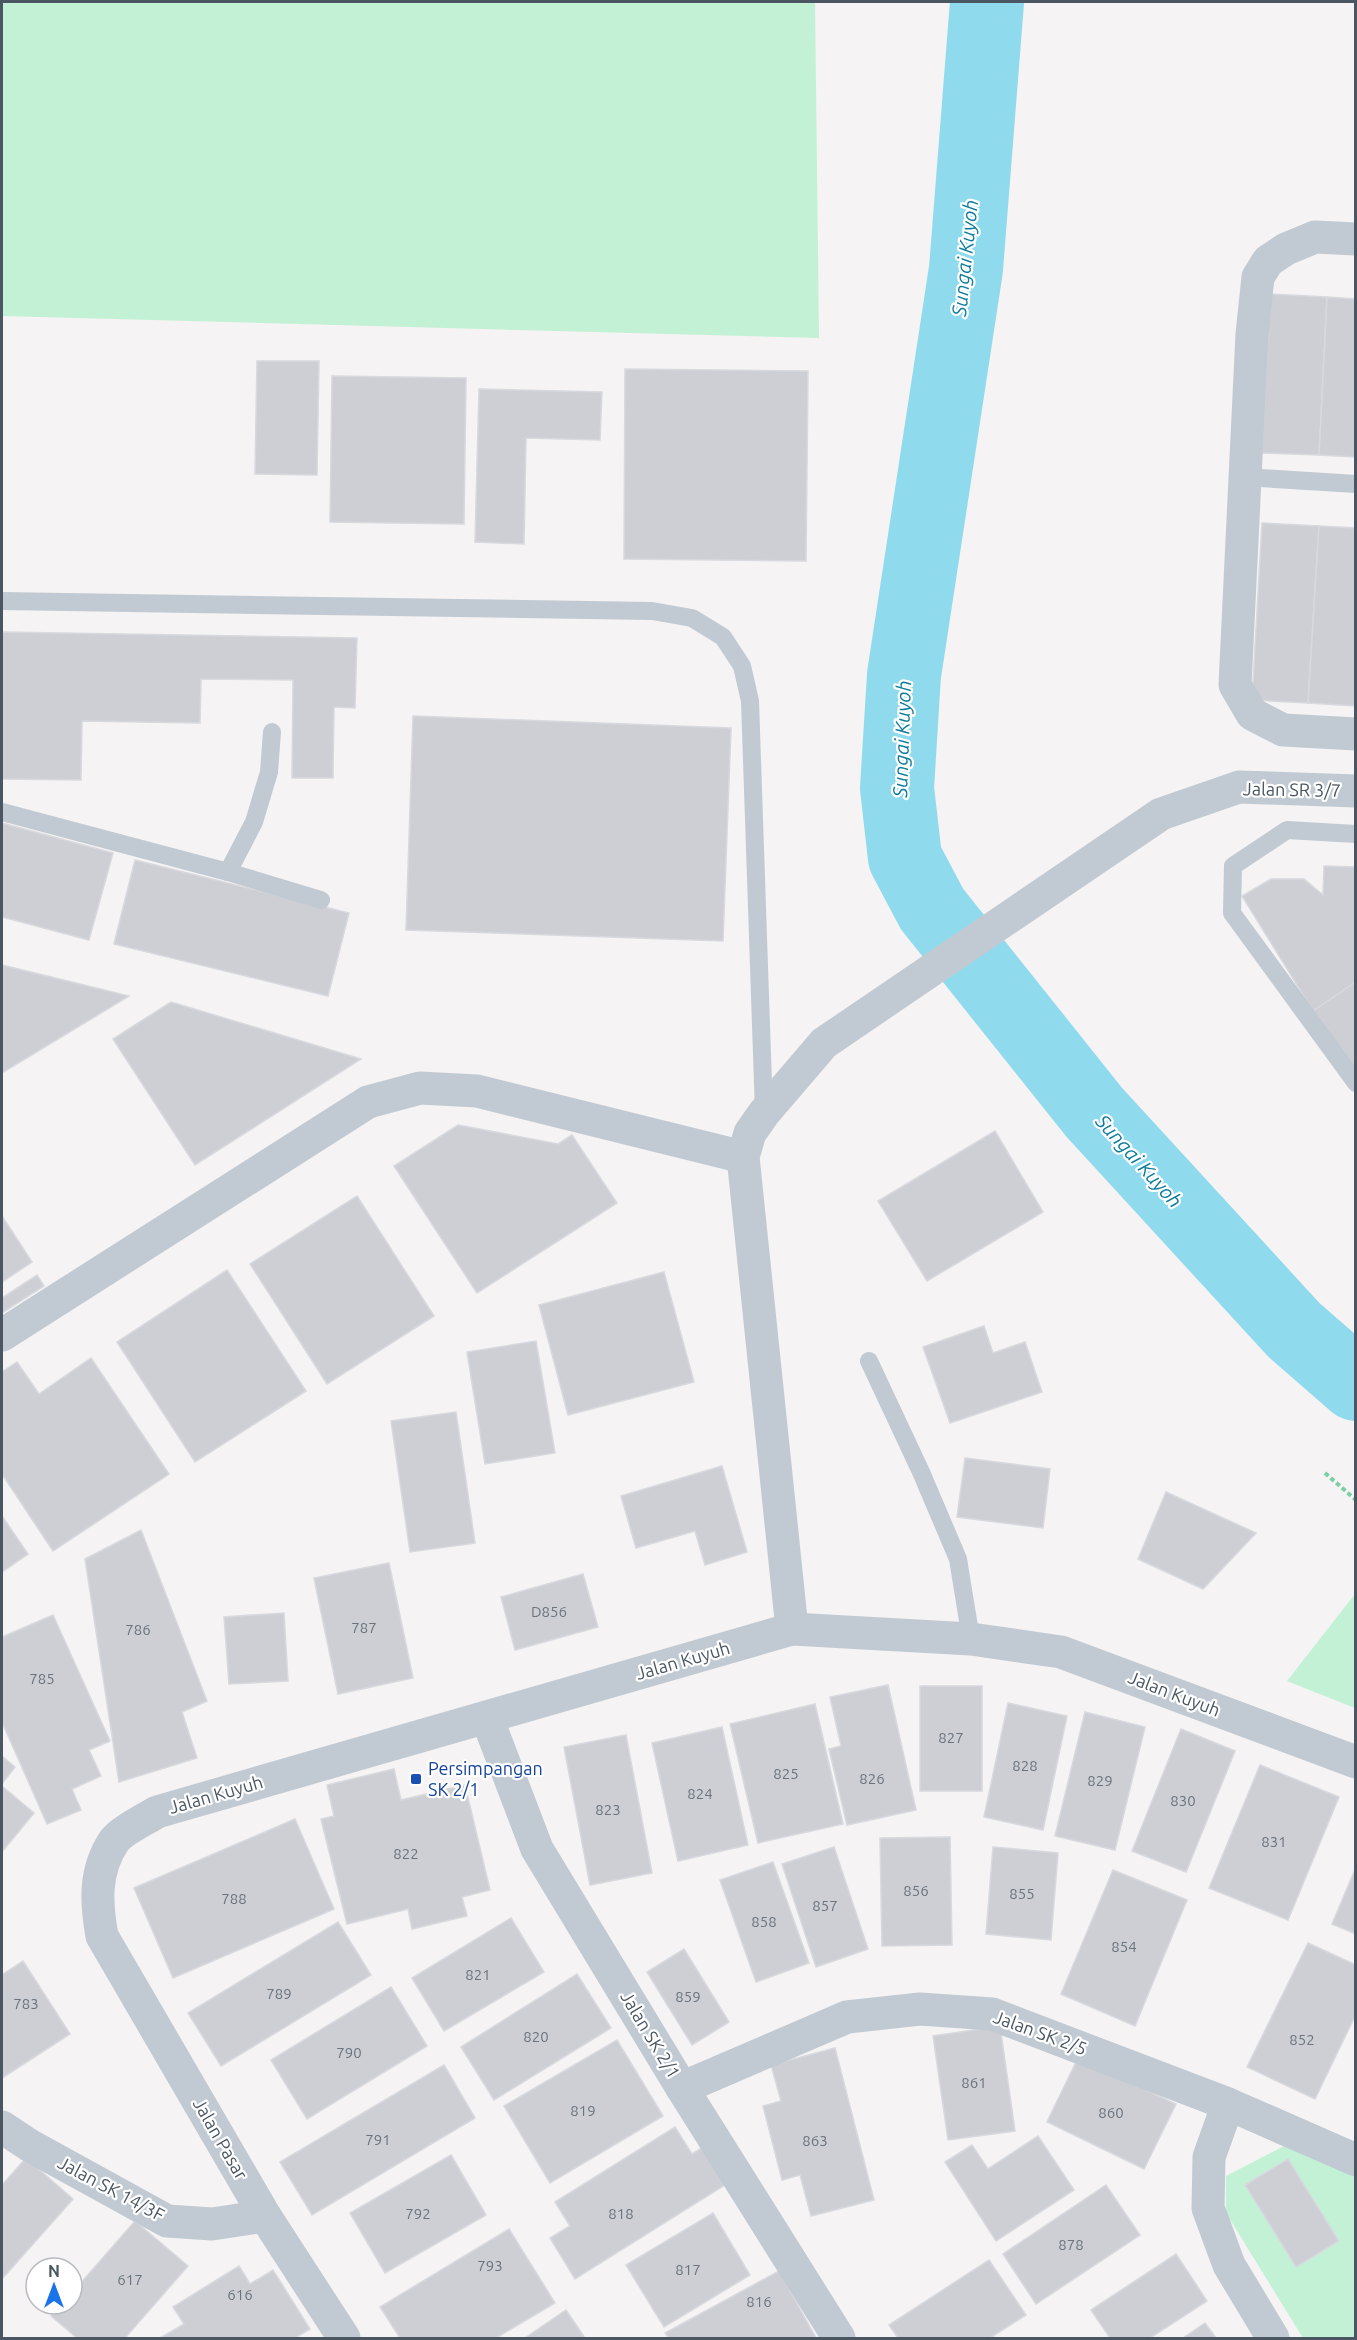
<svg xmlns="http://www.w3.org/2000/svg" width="1357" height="2340" viewBox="0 0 1357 2340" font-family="Ubuntu,sans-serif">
	<rect width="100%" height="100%" fill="#f5f3f3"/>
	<!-- green -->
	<g fill="#c3f1d5">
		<path d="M 2,2 L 815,2 L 819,338 L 2,316 Z"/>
		<path d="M 1355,1594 L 1355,1708 L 1287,1681 Z"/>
		<path d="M 1288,2144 L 1355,2175 L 1355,2338 L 1303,2338 L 1226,2213 L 1226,2176 Z"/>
	</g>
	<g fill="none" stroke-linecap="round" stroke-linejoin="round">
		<!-- river -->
		<path stroke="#90daee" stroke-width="74" d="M 987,2 L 966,269 L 904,675 L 897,788 L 905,858 L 932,909 L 1094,1112 L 1294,1330 L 1356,1384"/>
	</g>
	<!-- building -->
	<g fill="#cdcfd5" stroke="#d7d9de" stroke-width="1.5">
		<path d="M 1270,294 L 1327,297 L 1319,455 L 1262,453 Z"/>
		<path d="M 1327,297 L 1356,299 L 1356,457 L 1319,455 Z"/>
		<path d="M 257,361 L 319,361 L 317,475 L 255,474 Z"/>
		<path d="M 625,369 L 808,371 L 806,561 L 624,559 Z"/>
		<path d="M 332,376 L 466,378 L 464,524 L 330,522 Z"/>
		<path d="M 479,389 L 602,392 L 600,440 L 526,438 L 524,544 L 475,542 Z"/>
		<path d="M 1262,523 L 1319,526 L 1308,703 L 1252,700 Z"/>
		<path d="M 1319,526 L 1356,528 L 1356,706 L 1308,703 Z"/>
		<path d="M 2,632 L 357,638 L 355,708 L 334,707 L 333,778 L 292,778 L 293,680 L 201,679 L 200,723 L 82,721 L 81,780 L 2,779 Z"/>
		<path d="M 413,716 L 731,728 L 723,941 L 406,930 Z"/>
		<path d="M 2,823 L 113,853 L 89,940 L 2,917 Z"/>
		<path d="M 135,860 L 349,913 L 328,996 L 114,944 Z"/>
		<path d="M 1324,866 L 1356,867 L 1356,982 L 1313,1011 L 1242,896 L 1271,879 L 1304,879 L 1323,895 Z"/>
		<path d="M 2,965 L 129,996 L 2,1073 Z"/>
		<path d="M 1356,982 L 1356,1073 L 1313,1011 Z"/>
		<path d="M 171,1002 L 361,1059 L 195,1165 L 113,1039 Z"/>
		<path d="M 458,1125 L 558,1144 L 572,1135 L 617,1203 L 477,1293 L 394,1166 Z"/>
		<path d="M 995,1131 L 1043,1212 L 927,1281 L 878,1201 Z"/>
		<path d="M 357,1196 L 434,1316 L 327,1384 L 250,1264 Z"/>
		<path d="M 2,1216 L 32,1262 L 2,1282 Z"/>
		<path d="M 227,1270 L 306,1391 L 195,1462 L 117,1342 Z"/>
		<path d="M 664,1272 L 694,1382 L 568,1415 L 539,1305 Z"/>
		<path d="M 37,1275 L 44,1286 L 2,1313 L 2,1298 Z"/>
		<path d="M 984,1326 L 993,1353 L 1025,1342 L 1042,1392 L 950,1423 L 923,1347 Z"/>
		<path d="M 536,1341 L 555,1453 L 485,1464 L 467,1352 Z"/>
		<path d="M 91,1358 L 169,1474 L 53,1551 L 2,1474 L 2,1372 L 17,1362 L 39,1394 Z"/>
		<path d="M 456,1412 L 475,1543 L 410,1552 L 391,1421 Z"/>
		<path d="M 965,1458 L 1050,1469 L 1043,1528 L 957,1517 Z"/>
		<path d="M 722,1466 L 747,1552 L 705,1565 L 695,1531 L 636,1548 L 621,1496 Z"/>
		<path d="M 1166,1492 L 1256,1533 L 1203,1589 L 1138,1559 Z"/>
		<path d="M 2,1516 L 28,1554 L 2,1572 Z"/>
		<path d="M 141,1530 L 207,1701 L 182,1712 L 197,1758 L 119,1782 L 85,1559 Z"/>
		<path d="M 389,1563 L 413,1678 L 338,1694 L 314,1578 Z"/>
		<path d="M 583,1574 L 598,1627 L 515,1650 L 501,1597 Z"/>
		<path d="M 284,1613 L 288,1681 L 229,1684 L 224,1617 Z"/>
		<path d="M 53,1615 L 110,1741 L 89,1750 L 101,1776 L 72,1789 L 81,1810 L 47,1824 L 2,1722 L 2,1637 Z"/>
		<path d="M 888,1685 L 916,1810 L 847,1825 L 829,1749 L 841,1746 L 830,1697 Z"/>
		<rect x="920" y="1686" width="62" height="105"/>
		<path d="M 1008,1703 L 1067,1716 L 1043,1830 L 984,1817 Z"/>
		<path d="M 815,1704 L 843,1824 L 758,1843 L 730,1724 Z"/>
		<path d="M 1085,1712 L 1145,1727 L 1115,1850 L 1055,1836 Z"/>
		<path d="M 722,1727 L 748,1845 L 678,1861 L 652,1743 Z"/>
		<path d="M 1181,1729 L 1235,1751 L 1186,1872 L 1132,1851 Z"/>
		<path d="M 626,1735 L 652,1873 L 590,1885 L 564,1747 Z"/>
		<path d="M 2,1756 L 15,1767 L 2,1784 Z"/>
		<path d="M 1260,1765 L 1339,1797 L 1288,1920 L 1209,1888 Z"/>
		<path d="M 394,1769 L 401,1800 L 465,1785 L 490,1890 L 462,1897 L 467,1916 L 412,1929 L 408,1909 L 347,1924 L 321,1819 L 334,1816 L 327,1785 Z"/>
		<path d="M 2,1786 L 34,1813 L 2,1852 Z"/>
		<path d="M 295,1819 L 334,1909 L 173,1978 L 134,1888 Z"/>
		<path d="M 950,1837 L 952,1945 L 882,1946 L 880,1838 Z"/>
		<path d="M 834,1847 L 868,1949 L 816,1967 L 782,1864 Z"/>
		<path d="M 993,1847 L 1058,1853 L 1051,1940 L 986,1934 Z"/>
		<path d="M 773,1862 L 809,1963 L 756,1982 L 720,1880 Z"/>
		<path d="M 1356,1867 L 1356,1934 L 1332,1924 Z"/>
		<path d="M 1113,1870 L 1187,1900 L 1135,2026 L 1061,1994 Z"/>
		<path d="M 511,1918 L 544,1972 L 444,2031 L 412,1978 Z"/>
		<path d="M 338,1922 L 371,1975 L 221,2066 L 188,2013 Z"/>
		<path d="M 1308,1943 L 1356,1965 L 1356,2014 L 1315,2099 L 1247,2067 Z"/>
		<path d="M 684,1949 L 729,2022 L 692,2045 L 647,1972 Z"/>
		<path d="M 23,1961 L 70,2034 L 2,2078 L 2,1975 Z"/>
		<path d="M 577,1974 L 611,2028 L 494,2100 L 461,2047 Z"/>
		<path d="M 391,1987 L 427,2046 L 307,2119 L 271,2060 Z"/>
		<path d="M 1000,2026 L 1015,2131 L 948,2140 L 933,2036 Z"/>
		<path d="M 617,2040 L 663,2116 L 550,2183 L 504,2106 Z"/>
		<path d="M 835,2048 L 874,2200 L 811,2216 L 800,2175 L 782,2180 L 763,2106 L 781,2101 L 771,2065 Z"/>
		<path d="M 1078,2058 L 1176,2104 L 1144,2169 L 1047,2122 Z"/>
		<path d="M 444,2065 L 475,2118 L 312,2215 L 280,2162 Z"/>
		<path d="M 675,2127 L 692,2154 L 705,2146 L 728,2183 L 575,2279 L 550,2238 L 570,2226 L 555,2202 Z"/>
		<path d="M 1038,2136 L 1074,2190 L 996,2241 L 945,2162 L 972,2145 L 988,2169 Z"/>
		<path d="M 451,2155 L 486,2215 L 385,2273 L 350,2213 Z"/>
		<path d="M 26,2158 L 73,2199 L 2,2279 L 2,2185 Z"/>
		<path d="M 1288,2159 L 1339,2241 L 1296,2267 L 1245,2185 Z"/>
		<path d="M 1106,2185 L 1140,2235 L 1036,2304 L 1003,2254 Z"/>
		<path d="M 713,2213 L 750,2275 L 664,2327 L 626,2265 Z"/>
		<path d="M 135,2221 L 188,2266 L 125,2338 L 77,2338 L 51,2316 L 62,2304 L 72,2304 L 72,2293 Z"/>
		<path d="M 509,2229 L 555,2303 L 496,2338 L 400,2338 L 380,2307 Z"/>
		<path d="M 1176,2254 L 1207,2301 L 1150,2338 L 1110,2338 L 1091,2310 Z"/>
		<path d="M 989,2260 L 1026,2315 L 990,2338 L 898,2338 L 889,2325 Z"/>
		<path d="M 239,2266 L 250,2284 L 273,2270 L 310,2329 L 295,2338 L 160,2338 L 184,2324 L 173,2307 Z"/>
		<path d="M 779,2271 L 816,2338 L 669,2338 L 665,2333 Z"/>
		<path d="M 566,2310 L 585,2338 L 525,2338 Z"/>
		<path d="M 1205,2323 L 1216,2338 L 1183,2338 Z"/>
	</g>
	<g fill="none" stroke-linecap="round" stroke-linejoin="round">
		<!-- path -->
		<path stroke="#7ad0a6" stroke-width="4" stroke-dasharray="4.5 3" stroke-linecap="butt" d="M 1325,1473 L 1356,1500"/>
		<!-- lane -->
		<g stroke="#c1cad2" stroke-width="18">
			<path d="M 1244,477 L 1356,484"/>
			<path d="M 2,601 L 652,611 L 692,618 L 723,637 L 742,666 L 750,701 L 764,1113"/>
			<path d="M 2,812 L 228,872 L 321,900"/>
			<path d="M 1356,834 L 1287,830 L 1233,866 L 1232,913 L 1356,1083"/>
			<path d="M 228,872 L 254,822 L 269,772 L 272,732"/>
			<path d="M 869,1361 L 921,1472 L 958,1559 L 971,1639"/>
		</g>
		<!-- street -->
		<g stroke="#c1cad2" stroke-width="33">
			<path d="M 1356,239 L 1315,237 L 1286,249 L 1268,261 L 1258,277 L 1252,334 L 1235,685 L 1252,714 L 1283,730 L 1356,734"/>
			<path d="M 2,1335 L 368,1102 L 420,1088 L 477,1091 L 743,1157"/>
			<path d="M 792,1629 L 743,1157 L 750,1133 L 764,1113 L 824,1043 L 1161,814 L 1239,787 L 1356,791"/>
			<path d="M 487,1718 L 537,1849 L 682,2088 L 839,2338"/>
			<path d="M 682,2088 L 847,2017 L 920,2009 L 992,2014 L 1228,2104 L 1356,2160"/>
			<path d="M 1228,2104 L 1209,2157 L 1208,2208 L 1229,2265 L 1273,2338"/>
			<path d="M 2,2127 L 29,2145 L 167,2221 L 212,2224 L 265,2216"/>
			<path d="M 344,2338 L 265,2216 L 102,1936 C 96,1903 94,1871 114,1841 C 121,1831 146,1819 157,1812 L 792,1629 L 971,1639 L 1061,1652 L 1356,1762"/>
		</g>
	</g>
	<!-- markers -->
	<rect fill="#1a4fb4" stroke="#fff" stroke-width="2" x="410" y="1773" width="12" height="12" rx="3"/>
	<g text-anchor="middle" stroke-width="4.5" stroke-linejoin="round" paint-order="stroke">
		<!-- number labels -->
		<g font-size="15" fill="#6b747e">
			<text x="549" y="1617">D856</text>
			<text x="364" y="1633">787</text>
			<text x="138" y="1635">786</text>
			<text x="42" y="1684">785</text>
			<text x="951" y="1743">827</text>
			<text x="1025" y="1771">828</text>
			<text x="786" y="1779">825</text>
			<text x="872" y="1784">826</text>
			<text x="1100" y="1786">829</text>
			<text x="700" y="1799">824</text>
			<text x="1183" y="1806">830</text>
			<text x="608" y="1815">823</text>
			<text x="1274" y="1847">831</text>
			<text x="406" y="1859">822</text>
			<text x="916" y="1896">856</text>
			<text x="1022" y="1899">855</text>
			<text x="234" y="1904">788</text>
			<text x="825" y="1911">857</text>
			<text x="764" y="1927">858</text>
			<text x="1124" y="1952">854</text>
			<text x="478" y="1980">821</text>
			<text x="279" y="1999">789</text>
			<text x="688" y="2002">859</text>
			<text x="26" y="2009">783</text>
			<text x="536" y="2042">820</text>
			<text x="1302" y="2045">852</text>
			<text x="349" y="2058">790</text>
			<text x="974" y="2088">861</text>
			<text x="583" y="2116">819</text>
			<text x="1111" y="2118">860</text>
			<text x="378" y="2145">791</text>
			<text x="815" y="2146">863</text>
			<text x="418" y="2219">792</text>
			<text x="621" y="2219">818</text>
			<text x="1071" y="2250">878</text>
			<text x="490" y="2271">793</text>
			<text x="688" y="2275">817</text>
			<text x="130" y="2285">617</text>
			<text x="240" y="2300">616</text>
			<text x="759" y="2307">816</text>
		</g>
		<!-- street labels -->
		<g font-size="18" fill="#4a5661" stroke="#fff">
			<text transform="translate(1292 790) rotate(1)" y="6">Jalan SR 3/7</text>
			<text transform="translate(683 1661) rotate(-16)" y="6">Jalan Kuyuh</text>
			<text transform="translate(1174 1694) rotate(21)" y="6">Jalan Kuyuh</text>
			<text transform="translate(216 1795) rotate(-16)" y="6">Jalan Kuyuh</text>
			<text transform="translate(1040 2033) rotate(20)" y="6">Jalan SK 2/5</text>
			<text transform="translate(650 2035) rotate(59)" y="6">Jalan SK 2/1</text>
			<text transform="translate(220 2139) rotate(60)" y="6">Jalan Pasar</text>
			<text transform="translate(111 2189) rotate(28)" y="6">Jalan SK 14/3F</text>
		</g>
		<!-- transit labels -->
		<g font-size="18" fill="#164399" stroke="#fff" text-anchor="start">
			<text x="428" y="1775">Persimpangan<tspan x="428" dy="21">SK 2/1</tspan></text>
		</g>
		<!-- water labels -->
		<g font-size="20" font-style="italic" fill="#0c7c9b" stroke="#fff">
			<text transform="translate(965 258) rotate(-84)" y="7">Sungai Kuyoh</text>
			<text transform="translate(902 739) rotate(-88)" y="7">Sungai Kuyoh</text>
			<text transform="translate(1139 1161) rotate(48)" y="7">Sungai Kuyoh</text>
		</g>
	</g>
	<!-- border -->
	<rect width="1357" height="2340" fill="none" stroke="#4a5661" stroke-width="6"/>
	<!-- north arrow -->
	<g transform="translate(54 2286)"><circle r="28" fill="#ffffff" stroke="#b7bbc0" stroke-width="1.5"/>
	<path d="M0-4.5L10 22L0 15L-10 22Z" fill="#1a73e8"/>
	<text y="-9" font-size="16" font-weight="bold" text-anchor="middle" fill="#4a5661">N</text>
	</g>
</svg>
